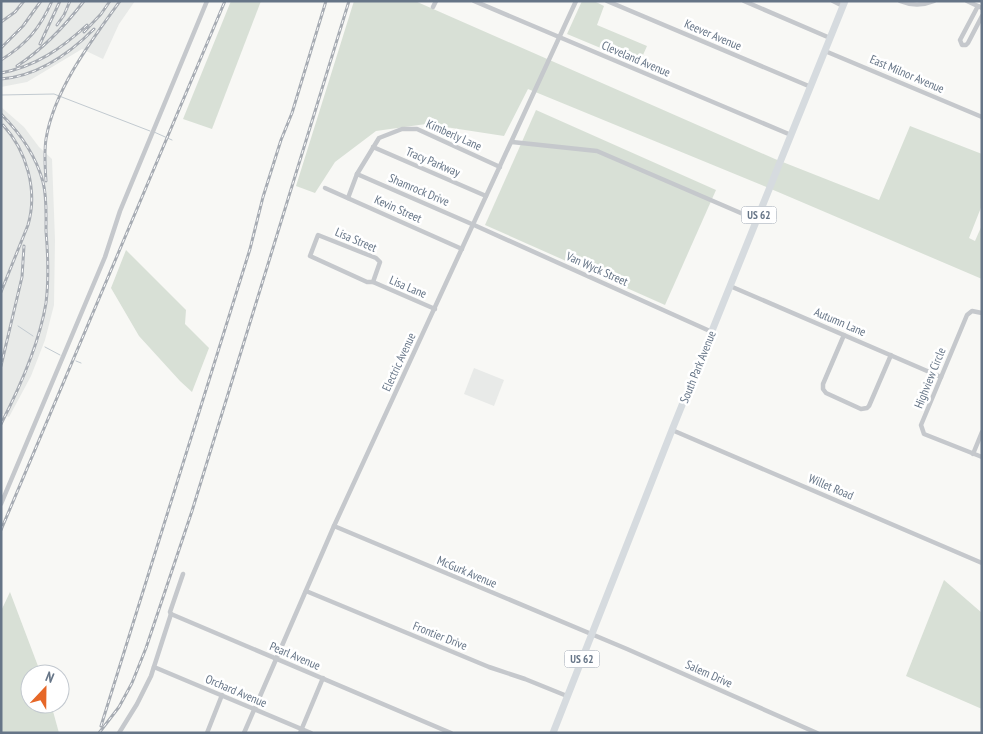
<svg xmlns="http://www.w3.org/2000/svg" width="983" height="734" viewBox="0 0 983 734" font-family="'PT Sans Narrow',sans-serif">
	<rect width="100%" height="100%" fill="#f8f8f5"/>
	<!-- built -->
	<g fill="#e8eae8">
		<path d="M 1,1 L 135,1 L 119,24 L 103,59 L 82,49 L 27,82 L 1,87 Z"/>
		<path d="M 1,107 L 24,127 L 39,147 L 52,159 L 55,240 L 54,305 L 45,340 L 31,376 L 9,417 L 1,413 Z"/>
		<path d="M 474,368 L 504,380 L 494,406 L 464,394 Z"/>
	</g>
	<!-- green -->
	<g fill="#d8e0d6">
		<path d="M 231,1 L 261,1 L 212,129 L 183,119 Z"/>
		<path d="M 354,1 L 415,1 L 775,159 L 879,200 L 910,126 L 982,154 L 982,205 L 969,238 L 975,241 L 982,225 L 982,279 L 764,186 L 528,89 L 504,136 L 426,124 L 376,131 L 335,162 L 315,193 L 296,186 Z"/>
		<path d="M 582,1 L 594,1 L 604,6 L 597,25 L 647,46 L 639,64 L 567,34 Z"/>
		<path d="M 536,110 L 716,190 L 665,305 L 485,225 Z"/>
		<path d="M 126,250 L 186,310 L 185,324 L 209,348 L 192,392 L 180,381 L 139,336 L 111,288 Z"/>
		<path d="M 944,580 L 982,613 L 982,709 L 906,676 Z"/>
		<path d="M 10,592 L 41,674 L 30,674 L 30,704 L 51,704 L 59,733 L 1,733 L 1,611 Z"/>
	</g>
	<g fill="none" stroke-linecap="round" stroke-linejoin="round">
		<!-- stream -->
		<g stroke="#c2cad0" stroke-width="1">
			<path d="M 1,95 L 54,94 L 150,131"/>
			<path d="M 154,132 L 172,140"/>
			<path d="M 18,326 L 33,336"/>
			<path d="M 45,347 L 60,355"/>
			<path d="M 76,361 L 81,363"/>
		</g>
		<!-- minor -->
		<g stroke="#c5c8cc" stroke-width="4.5">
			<path d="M 474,1 L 791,135"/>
			<path d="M 607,1 L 811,87"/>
			<path d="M 744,1 L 830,38"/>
			<path d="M 833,1 L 843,6"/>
			<path d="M 900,1 C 912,6 922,6 934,1"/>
			<path d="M 967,1 L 982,8"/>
			<path d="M 978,6 L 960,40 L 962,45 L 966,45 L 968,43 L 982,16"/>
			<path d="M 433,7 L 436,1"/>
			<path d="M 825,51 L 982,117"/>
			<path d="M 512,142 L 597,151 L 757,220"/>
			<path d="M 373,147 L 486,196"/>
			<path d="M 357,174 L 474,225 L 712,332"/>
			<path d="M 325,188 L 462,249"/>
			<path d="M 348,198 L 357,174 L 379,138 L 402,129 L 417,129 L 500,167"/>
			<path d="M 318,235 L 376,258 L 380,262 L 373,282 L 367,282 L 310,256 Z"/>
			<path d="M 373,282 L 435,309"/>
			<path d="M 730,286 L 941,377"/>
			<path d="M 982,313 L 972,311 L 967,315 L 921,425 L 924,434 L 982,457"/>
			<path d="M 844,335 L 823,384 L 823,389 L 826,393 L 861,409 L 867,408 L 869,406 L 891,355"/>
			<path d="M 672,430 L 982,563"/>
			<path d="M 973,454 L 982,432"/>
			<path d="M 1,504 L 105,257 L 120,211 L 207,1"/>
			<path d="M 334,526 L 627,649 L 817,733"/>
			<path d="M 183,574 L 170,612 L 171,614 L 451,733"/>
			<path d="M 306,591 L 489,667 L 525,679 L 567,696"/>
			<path d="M 154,667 L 311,733"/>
			<path d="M 119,733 L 137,704 L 151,676 L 171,614"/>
			<path d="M 207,733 L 222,695"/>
			<path d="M 244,733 L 334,526 L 576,1"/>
			<path d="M 300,733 L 323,678"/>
		</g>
		<!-- primary -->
		<path stroke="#d6dbdf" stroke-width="7" d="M 553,733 L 672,430 L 845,1"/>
		<!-- rail casing -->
		<g stroke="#a7acb3" stroke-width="3">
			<g id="rail">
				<path d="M 1,22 L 15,12 L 24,1"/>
				<path d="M 57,25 L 64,15 L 70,1"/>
				<path d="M 84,32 L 101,14 L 110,1"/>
				<path d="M 40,44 L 60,1"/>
				<path d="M 1,48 L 23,26 L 41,1"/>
				<path d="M 1,60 C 27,44 40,28 52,1"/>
				<path d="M 17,66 C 43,49 65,26 84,1"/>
				<path d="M 1,73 C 36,66 61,49 87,25"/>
				<path d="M 1,79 C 38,76 68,55 94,29"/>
				<path d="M 1,114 C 20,133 36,156 43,182 C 47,197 46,215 46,231 C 48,255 49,279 46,303 C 39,345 20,387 1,424"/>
				<path d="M 46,181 C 45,167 44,153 46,139 C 54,90 91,41 120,1"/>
				<path d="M 1,292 L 28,225 C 38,191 27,151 3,125"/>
				<path d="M 1,366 L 22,277 L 24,246"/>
				<path d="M 1,530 L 225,1"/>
				<path d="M 101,726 L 250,249 L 263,197 L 281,140 L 292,113 L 326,1"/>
				<path d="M 99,733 L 119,707 L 132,683 L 146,648 L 192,511 L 349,1"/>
			</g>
		</g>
		<!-- rail -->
		<use href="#rail" stroke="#fff" stroke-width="1" stroke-dasharray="4" stroke-linecap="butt"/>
	</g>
	<g text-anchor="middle" stroke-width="5" stroke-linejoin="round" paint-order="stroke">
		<!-- shield labels -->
		<g fill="#fff" stroke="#949eab" stroke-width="1">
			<rect x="741.5" y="206.5" width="35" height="17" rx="4"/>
			<rect x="564.5" y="650.5" width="35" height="17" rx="4"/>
		</g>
		<g font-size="11" font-weight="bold" fill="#667587">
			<text x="759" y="219">US 62</text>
			<text x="582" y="663">US 62</text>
		</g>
		<!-- street labels -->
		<g font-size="12" fill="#667587" stroke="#fff">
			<text transform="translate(713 35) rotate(23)" y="4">Keever Avenue</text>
			<text transform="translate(636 59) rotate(23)" y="4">Cleveland Avenue</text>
			<text transform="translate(907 74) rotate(23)" y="4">East Milnor Avenue</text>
			<text transform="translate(454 135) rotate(24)" y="4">Kimberly Lane</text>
			<text transform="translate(433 162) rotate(23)" y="4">Tracy Parkway</text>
			<text transform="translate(419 190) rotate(23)" y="4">Shamrock Drive</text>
			<text transform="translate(398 209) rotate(24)" y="4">Kevin Street</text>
			<text transform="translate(356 240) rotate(23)" y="4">Lisa Street</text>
			<text transform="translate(597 269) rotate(24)" y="4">Van Wyck Street</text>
			<text transform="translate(408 287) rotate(23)" y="4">Lisa Lane</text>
			<text transform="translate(840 322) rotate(23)" y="4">Autumn Lane</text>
			<text transform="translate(399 362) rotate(-65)" y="4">Electric Avenue</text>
			<text transform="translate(698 367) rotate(-68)" y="4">South Park Avenue</text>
			<text transform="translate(930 378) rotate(-68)" y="4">Highview Circle</text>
			<text transform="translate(831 487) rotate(23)" y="4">Willet Road</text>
			<text transform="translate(467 572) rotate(23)" y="4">McGurk Avenue</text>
			<text transform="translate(440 636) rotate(22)" y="4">Frontier Drive</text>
			<text transform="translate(295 656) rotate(23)" y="4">Pearl Avenue</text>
			<text transform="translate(709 674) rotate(24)" y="4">Salem Drive</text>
			<text transform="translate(236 691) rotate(23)" y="4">Orchard Avenue</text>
		</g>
	</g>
	<!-- border -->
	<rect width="983" height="734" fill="none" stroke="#667587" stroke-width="5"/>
	<!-- north arrow -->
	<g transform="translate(45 689) rotate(22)"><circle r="24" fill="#ffffff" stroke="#c2c8cf"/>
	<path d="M0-4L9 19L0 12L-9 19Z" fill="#e66727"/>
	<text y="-8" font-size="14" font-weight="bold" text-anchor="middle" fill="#667587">N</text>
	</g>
</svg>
